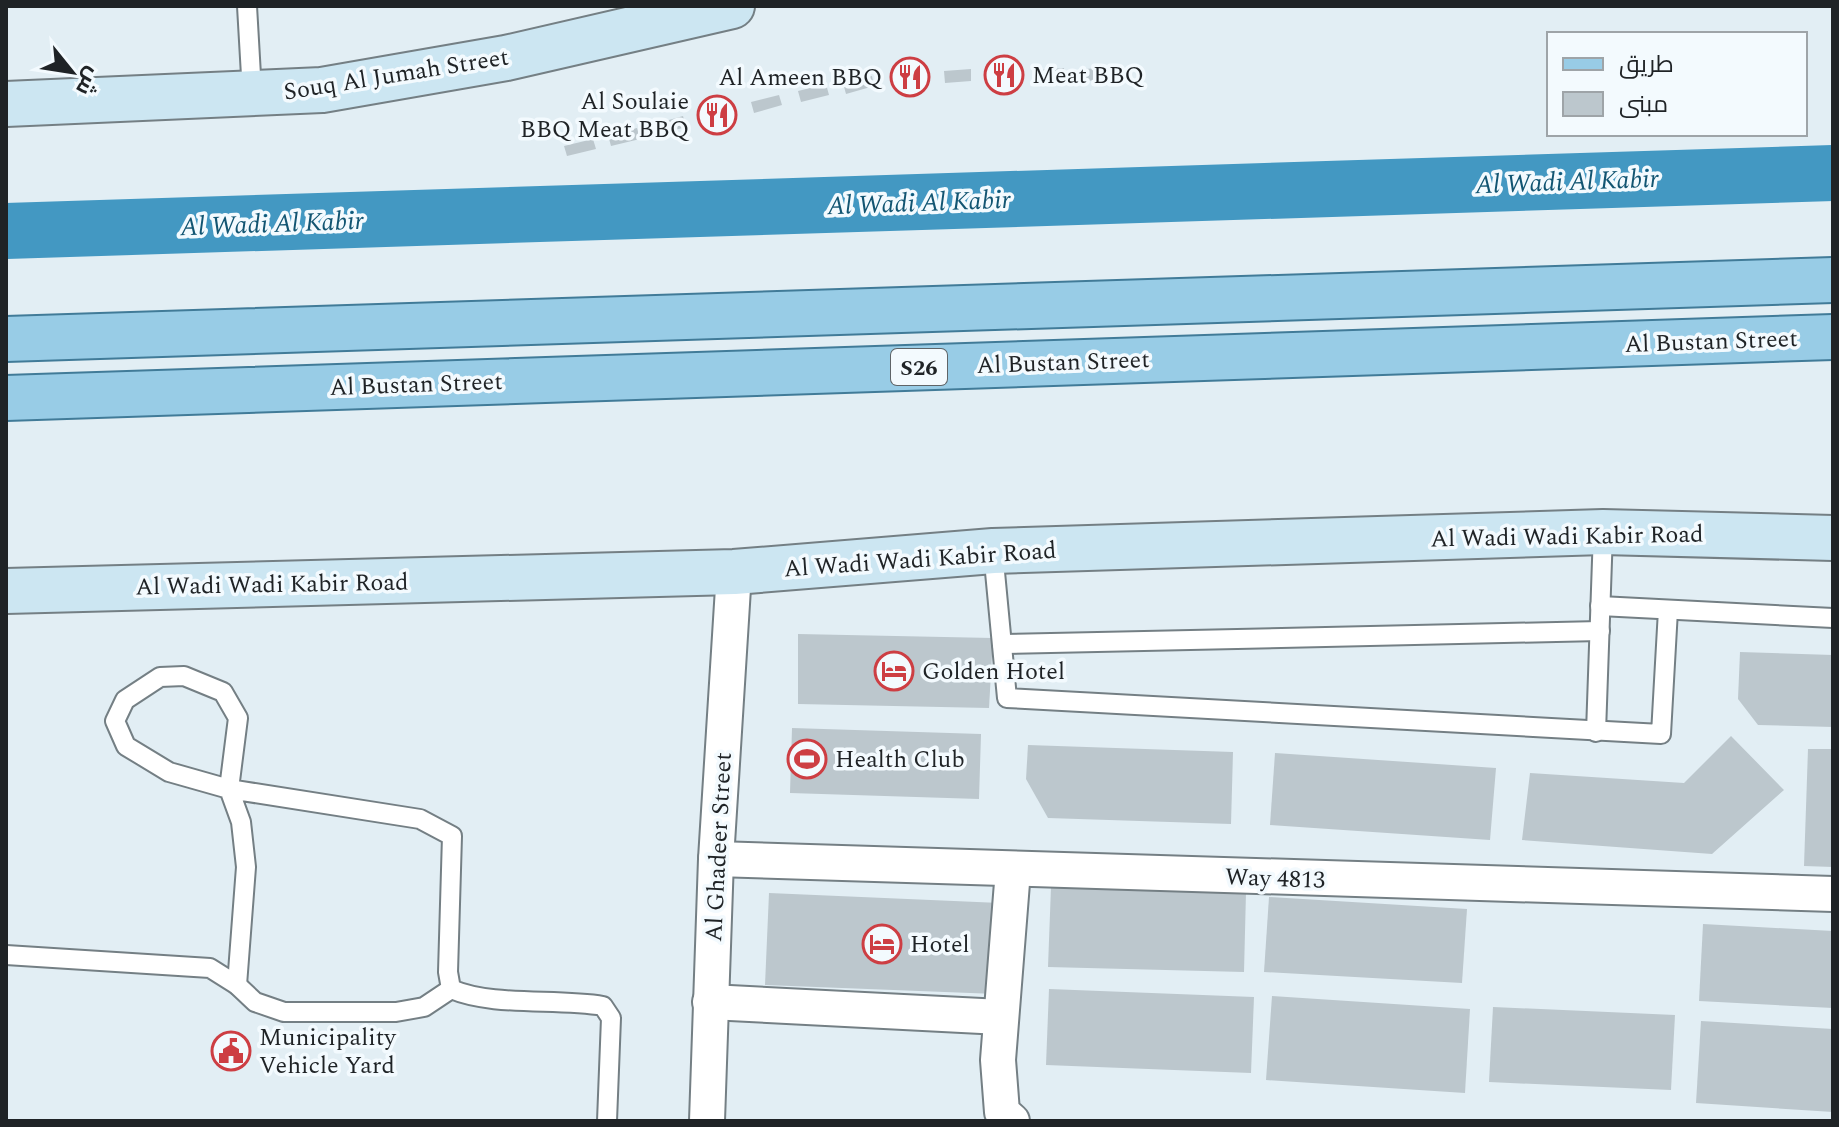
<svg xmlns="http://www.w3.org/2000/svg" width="1839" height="1127" viewBox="0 0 1839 1127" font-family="Spectral,Cairo,serif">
	<rect width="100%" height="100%" fill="#e2eef4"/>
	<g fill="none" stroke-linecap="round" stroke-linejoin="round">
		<!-- river -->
		<path stroke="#4398c2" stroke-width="56" d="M 6,231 L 1833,173"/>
	</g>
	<!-- building -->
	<g fill="#bcc7cd">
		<path d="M 1112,67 L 1113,79 L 1086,81 L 1085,69 Z"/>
		<path d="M 1018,68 L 1018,80 L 991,82 L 990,70 Z"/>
		<path d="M 1064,68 L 1065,80 L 1038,82 L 1037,70 Z"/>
		<path d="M 971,69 L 971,81 L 945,83 L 944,71 Z"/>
		<path d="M 924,70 L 924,82 L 897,84 L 896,72 Z"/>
		<path d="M 872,76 L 874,86 L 846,94 L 843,83 Z"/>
		<path d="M 826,84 L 829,95 L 801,102 L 798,91 Z"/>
		<path d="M 779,95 L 782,105 L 754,113 L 751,102 Z"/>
		<path d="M 730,106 L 733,117 L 705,124 L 702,114 Z"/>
		<path d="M 683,116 L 686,127 L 657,135 L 655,124 Z"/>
		<path d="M 637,128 L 640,139 L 611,146 L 608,135 Z"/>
		<path d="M 593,139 L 596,149 L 567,156 L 564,146 Z"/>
		<path d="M 798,634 L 993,638 L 989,708 L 798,704 Z"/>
		<path d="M 1740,652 L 1833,655 L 1833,727 L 1758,725 L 1738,699 Z"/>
		<path d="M 792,728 L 981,734 L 979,799 L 790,793 Z"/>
		<path d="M 1731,736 L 1784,790 L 1712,854 L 1522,840 L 1530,773 L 1684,783 Z"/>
		<path d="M 1028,745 L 1233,752 L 1231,824 L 1048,818 L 1026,779 Z"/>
		<path d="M 1808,749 L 1833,749 L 1833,867 L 1804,866 Z"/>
		<path d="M 1275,753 L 1496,768 L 1490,840 L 1270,825 Z"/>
		<path d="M 1051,887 L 1246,892 L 1244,972 L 1048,967 Z"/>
		<path d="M 769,893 L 1000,903 L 996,994 L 765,985 Z"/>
		<path d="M 1269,897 L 1467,909 L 1462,983 L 1264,972 Z"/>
		<path d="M 1703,924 L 1833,931 L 1833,1008 L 1699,1001 Z"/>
		<path d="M 1049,989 L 1254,997 L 1251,1073 L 1046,1065 Z"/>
		<path d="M 1272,996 L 1470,1009 L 1465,1093 L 1266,1080 Z"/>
		<path d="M 1493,1007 L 1675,1015 L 1671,1090 L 1489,1082 Z"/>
		<path d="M 1701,1021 L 1833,1029 L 1833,1112 L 1696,1103 Z"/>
	</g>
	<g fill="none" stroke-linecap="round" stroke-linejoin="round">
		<!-- lane casing -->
		<g stroke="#747f84" stroke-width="22">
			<g id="lane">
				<path d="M 247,6 L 252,93"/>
				<path d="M 993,551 L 1007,698 L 1661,734 L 1668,610"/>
				<path d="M 1600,606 L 1833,618"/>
				<path d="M 1002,644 L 1600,631"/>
				<path d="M 1596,732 L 1603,532"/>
				<path d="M 6,955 L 210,968 L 237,985 L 255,1002 L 284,1012 L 396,1012 L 424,1007 L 451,989"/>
				<path d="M 237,985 L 246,867 L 241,822 L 229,789 L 238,718 L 223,692 L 184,676 L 160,677 L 125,700 L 115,721 L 126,746 L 169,772 L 229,789 L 420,819 L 452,836 L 448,972 L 451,989 C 493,1007 556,998 603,1006 L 611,1018 L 607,1121"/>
			</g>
		</g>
		<!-- street casing -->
		<g stroke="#747f84" stroke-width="38">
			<g id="street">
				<path d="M 716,859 L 1833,894"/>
				<path d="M 710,1002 L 1001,1017"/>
				<path d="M 707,1121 L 716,859 L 734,572"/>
				<path d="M 1012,1121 L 1002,1112 L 998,1060 L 1013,870"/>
			</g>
		</g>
		<!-- secondary casing -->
		<g stroke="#747f84" stroke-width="48">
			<g id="secondary">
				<path d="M 6,104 L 322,90 L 506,58 L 732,6"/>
				<path d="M 6,591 L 734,572 L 993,551 L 1603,532 L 1833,538"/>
			</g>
		</g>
		<!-- primary casing -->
		<g stroke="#417b98" stroke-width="48">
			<g id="primary">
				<path d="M 6,339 L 1833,280"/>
				<path d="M 6,398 L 1833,337"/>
			</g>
		</g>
		<!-- lane -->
		<use href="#lane" stroke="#fff" stroke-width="18"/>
		<!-- street -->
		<use href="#street" stroke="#fff" stroke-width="34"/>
		<!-- secondary -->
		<use href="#secondary" stroke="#cce6f2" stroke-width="44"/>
		<!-- primary -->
		<use href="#primary" stroke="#98cce6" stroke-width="44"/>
	</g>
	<!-- icons -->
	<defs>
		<g id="restaurant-ring" transform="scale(2)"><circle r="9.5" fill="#f3fafe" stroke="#cd3e43" stroke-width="1.5"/><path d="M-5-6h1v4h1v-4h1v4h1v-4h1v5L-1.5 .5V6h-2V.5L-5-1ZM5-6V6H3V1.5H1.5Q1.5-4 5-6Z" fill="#cd3e43"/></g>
		<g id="hotel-ring" transform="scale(2)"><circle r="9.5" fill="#f3fafe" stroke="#cd3e43" stroke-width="1.5"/><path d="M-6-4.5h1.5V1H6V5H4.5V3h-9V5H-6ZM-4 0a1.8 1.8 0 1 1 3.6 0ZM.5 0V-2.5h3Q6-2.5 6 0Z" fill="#cd3e43"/></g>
		<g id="stadium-ring" transform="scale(2)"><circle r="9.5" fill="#f3fafe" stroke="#cd3e43" stroke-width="1.5"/><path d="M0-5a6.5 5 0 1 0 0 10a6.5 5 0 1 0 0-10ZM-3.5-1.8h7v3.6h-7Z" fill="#cd3e43"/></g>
		<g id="civic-ring" transform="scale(2)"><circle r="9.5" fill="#f3fafe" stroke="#cd3e43" stroke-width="1.5"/><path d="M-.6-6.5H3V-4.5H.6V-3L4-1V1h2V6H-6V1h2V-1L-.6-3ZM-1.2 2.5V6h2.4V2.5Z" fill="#cd3e43"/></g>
	</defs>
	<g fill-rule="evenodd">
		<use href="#restaurant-ring" x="1004" y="75"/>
		<use href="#restaurant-ring" x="910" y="77"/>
		<use href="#restaurant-ring" x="717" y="115"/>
		<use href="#hotel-ring" x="894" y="671"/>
		<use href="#stadium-ring" x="807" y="759"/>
		<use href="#hotel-ring" x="882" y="944"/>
		<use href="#civic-ring" x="231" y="1051"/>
	</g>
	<g text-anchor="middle" stroke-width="7" stroke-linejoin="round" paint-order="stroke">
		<!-- shield labels -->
		<rect fill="#f3fafe" stroke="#5f6467" stroke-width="2" x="891" y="349" width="56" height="36" rx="6"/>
		<g font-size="22" font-weight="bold" fill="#1f2326">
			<text x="919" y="375">S26</text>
		</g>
		<!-- street labels -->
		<g font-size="24" fill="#1f2326" stroke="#f3fafe">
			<text transform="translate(396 74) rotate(-9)" y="8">Souq Al Jumah Street</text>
			<text transform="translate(1711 341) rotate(-2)" y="8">Al Bustan Street</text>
			<text transform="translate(1063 362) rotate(-2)" y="8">Al Bustan Street</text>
			<text transform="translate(416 384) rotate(-2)" y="8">Al Bustan Street</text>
			<text transform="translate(1567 536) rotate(-1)" y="8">Al Wadi Wadi Kabir Road</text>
			<text transform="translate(920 559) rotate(-4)" y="8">Al Wadi Wadi Kabir Road</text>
			<text transform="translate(272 584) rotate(-1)" y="8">Al Wadi Wadi Kabir Road</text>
			<text transform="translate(718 847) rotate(-87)" y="8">Al Ghadeer Street</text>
			<text transform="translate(1275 878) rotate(2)" y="8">Way 4813</text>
		</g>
		<!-- poi labels -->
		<g font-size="24" fill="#1f2326" stroke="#f3fafe" text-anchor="start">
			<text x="1032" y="83">Meat BBQ</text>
			<text x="882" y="85" text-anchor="end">Al Ameen BBQ</text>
			<text x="689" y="109" text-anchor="end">Al Soulaie<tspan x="689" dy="28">BBQ Meat BBQ</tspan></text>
			<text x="922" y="679">Golden Hotel</text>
			<text x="835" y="767">Health Club</text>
			<text x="910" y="952">Hotel</text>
			<text x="259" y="1045">Municipality<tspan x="259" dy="28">Vehicle Yard</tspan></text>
		</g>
		<!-- water labels -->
		<g font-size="26" font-style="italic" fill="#125572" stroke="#f3fafe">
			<text transform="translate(1567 181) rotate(-2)" y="9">Al Wadi Al Kabir</text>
			<text transform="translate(919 202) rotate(-2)" y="9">Al Wadi Al Kabir</text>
			<text transform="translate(272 223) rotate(-2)" y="9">Al Wadi Al Kabir</text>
		</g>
	</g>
	<!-- border -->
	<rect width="1839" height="1127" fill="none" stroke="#1f2326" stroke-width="16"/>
	<!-- legend -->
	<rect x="1547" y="32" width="260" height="104" fill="#f3fafe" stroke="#9ea4a8" stroke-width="2"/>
	<rect x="1563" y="58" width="40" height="12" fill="#98cce6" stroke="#9ea4a8" stroke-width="2"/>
	<text x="1619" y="72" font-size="24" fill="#1f2326">طريق</text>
	<rect x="1563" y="92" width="40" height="24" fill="#bcc7cd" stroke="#9ea4a8" stroke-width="2"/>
	<text x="1619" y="112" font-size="24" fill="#1f2326">مبنى</text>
	<!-- north arrow -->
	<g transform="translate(72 72) rotate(120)" stroke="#f3fafe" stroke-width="6" paint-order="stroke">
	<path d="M0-6L14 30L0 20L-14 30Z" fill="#1f2326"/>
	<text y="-12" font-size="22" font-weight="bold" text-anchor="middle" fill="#1f2326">ش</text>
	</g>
</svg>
